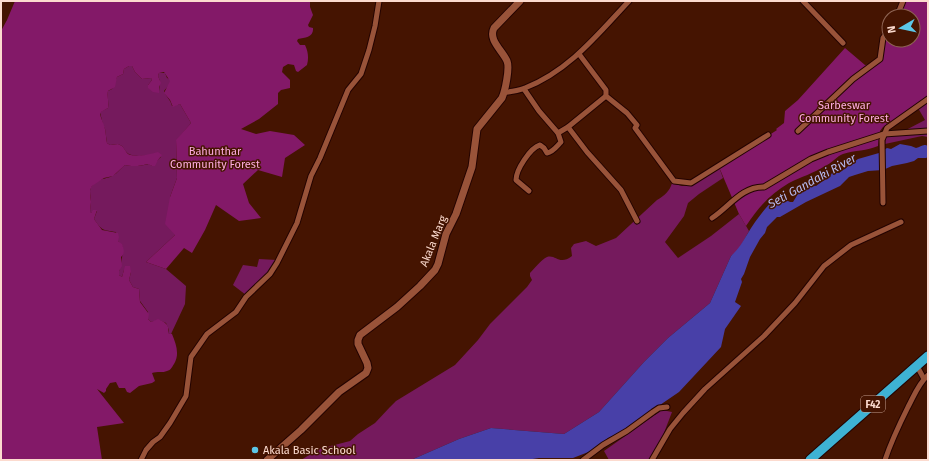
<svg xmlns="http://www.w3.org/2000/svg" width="929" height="461" viewBox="0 0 929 461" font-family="'Fira Sans',sans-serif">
	<rect width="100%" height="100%" fill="#451401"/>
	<!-- green -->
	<g fill="#751a5d">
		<path d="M 129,66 L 132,66 L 135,72 L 142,79 L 151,78 L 152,80 L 148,85 L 159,91 L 160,81 L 158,76 L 159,73 L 165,73 L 167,78 L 170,79 C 171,85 167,87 164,91 C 166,97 171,100 172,106 L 180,104 L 191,123 L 176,141 L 177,178 L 170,197 L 175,235 L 146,262 L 166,269 L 186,286 L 185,304 L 171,334 L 168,333 L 169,330 L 166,323 L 159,320 L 151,322 L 148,319 L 148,312 L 140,301 L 139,289 L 133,287 L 129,280 L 131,272 L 124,270 L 122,277 L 119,275 L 119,271 C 121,267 123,252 123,247 L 118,241 L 116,232 C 103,230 102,231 94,219 L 97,211 L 90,213 C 90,208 91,205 91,200 C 91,197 90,194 90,191 C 91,181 103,179 110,177 C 116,175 120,169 125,165 C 132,167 141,166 149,164 L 152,166 C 156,163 157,160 161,157 L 153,154 C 148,156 133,157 129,154 C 126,153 124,148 122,146 L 118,144 L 110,145 L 107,143 L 105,129 L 103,125 L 100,112 L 108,108 C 109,102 107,97 108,91 L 112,89 L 117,77 L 123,74 L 124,69 Z"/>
		<path d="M 928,101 L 928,129 L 904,131 L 925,120 L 918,108 Z"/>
		<path d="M 928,132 L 928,137 L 922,136 L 885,144 L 886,136 Z"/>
		<path d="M 719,167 L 723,178 L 699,194 L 688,203 L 684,216 L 665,242 L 678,258 L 711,236 L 739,214 L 749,231 L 738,251 L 731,256 L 710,303 L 668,338 L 644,362 L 599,412 L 564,434 L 491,428 L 459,439 L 411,460 L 301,460 L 319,449 L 350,441 L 358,434 L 375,423 L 390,407 L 396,401 L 455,365 L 478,340 L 490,324 L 527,287 L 532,280 L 530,276 L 530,273 C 535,268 541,260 547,257 C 556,254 559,266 572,256 L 571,248 L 574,244 L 586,241 L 596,246 L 616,238 L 657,200 C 664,196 670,191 672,183 L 682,186 L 692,185 Z"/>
		<path d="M 259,259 L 277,260 L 265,278 L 246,295 L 233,285 L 243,265 L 257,267 Z"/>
		<path d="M 662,410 L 672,412 L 662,438 L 650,460 L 609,460 L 604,451 Z"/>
	</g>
	<!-- forest -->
	<g fill="#831968">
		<path d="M 15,1 L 310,1 L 310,7 L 313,15 L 308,25 L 309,27 L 313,28 C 314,37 305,38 298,39 L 297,41 L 300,45 L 305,45 C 308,51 309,58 307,65 L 298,72 L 296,71 L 294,65 L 288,64 L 283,67 L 282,72 L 290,80 L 290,88 L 281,90 L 278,93 L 278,104 L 259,119 L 241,129 L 256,134 L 270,131 L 294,135 L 305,145 L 285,158 L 282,177 L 258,170 L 243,184 L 249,203 L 261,218 L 239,221 L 216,205 L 205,230 L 192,253 L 184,248 L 166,269 L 146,262 L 175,235 L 165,224 L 170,197 L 177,178 L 176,140 L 191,123 L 180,104 L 173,107 L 170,100 L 164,93 L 170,81 L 164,72 L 159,73 L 158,76 L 161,83 L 159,87 L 159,93 L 153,92 L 148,88 L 148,85 L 152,80 L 151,78 L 142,79 L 135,72 L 132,66 L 129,66 L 124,69 L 123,74 L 117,77 L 115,87 L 108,91 C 107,97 109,102 108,108 L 101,112 L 100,114 C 101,119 104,124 105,129 C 106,134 106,138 107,143 L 110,145 L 118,144 L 122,146 C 124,148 126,152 128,154 C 136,158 151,154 158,152 L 162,155 L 158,160 L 155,166 L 152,166 L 148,164 C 141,166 132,167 125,165 L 113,176 L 104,178 L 92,186 L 90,190 L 91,202 L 90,212 L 91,213 L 93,210 L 97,210 L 94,219 L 102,230 L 118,233 L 119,237 L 118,241 L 122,244 C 124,249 125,254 121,257 L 122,266 L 119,271 L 119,275 L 122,277 L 125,266 L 130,266 L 131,272 L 129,280 L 133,287 L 139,289 L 140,302 L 149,314 L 148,319 L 151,322 L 158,319 C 165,322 170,325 168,333 L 172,334 C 176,344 180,354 174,364 C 172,367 171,370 167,371 C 163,373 157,371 152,373 L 155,381 L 152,383 L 139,386 L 130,393 L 127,392 L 125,388 L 119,388 L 116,382 L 110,383 L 106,389 L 106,391 L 104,393 L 97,389 L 124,423 L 97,427 L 102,460 L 1,460 L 1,31 L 7,20 Z"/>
		<path d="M 905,1 L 928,1 L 928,95 L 903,115 L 883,127 L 880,131 L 878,146 C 867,151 855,150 843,154 C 837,156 832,163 825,166 C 814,173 801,177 789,183 C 770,194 758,208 746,226 L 739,214 L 719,167 L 739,155 L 777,130 L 776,129 L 784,123 L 785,111 L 798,100 L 845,48 L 865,65 L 873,64 L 881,60 L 885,38 L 889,32 L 889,40 L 913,40 L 913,16 L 899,16 Z"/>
	</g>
	<!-- water -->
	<path fill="#4840a8" d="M 900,144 L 911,146 L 916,148 C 921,147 923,143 928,146 L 928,157 L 926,158 L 918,158 L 914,161 L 907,163 L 892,166 L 883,170 L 868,171 L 855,175 L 849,177 L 840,186 L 806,202 L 780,217 L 777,217 L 767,227 L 765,233 L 760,239 L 750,257 L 744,274 L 741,279 L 742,282 L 735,302 L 741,306 L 725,329 L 721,347 L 679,392 L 619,433 L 608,438 L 591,451 L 573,458 L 539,458 L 526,460 L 411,460 L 459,439 L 491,428 L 564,434 L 599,412 L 644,362 L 668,338 L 710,303 L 731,256 C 739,249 743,241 748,233 C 756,220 771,198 785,193 L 786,200 L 790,202 L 793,202 L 801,189 L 806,188 L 810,184 L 816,186 L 824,180 L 828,179 L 832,173 L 839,173 L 858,159 L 879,153 L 887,148 L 891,149 Z"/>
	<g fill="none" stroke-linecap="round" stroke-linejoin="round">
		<!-- street casing -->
		<g stroke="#230300" stroke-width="7">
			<g id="street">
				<path d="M 803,1 L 843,43"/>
				<path d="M 897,16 L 903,1"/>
				<path d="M 579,54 L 606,90 L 606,96 L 627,113 L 637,125 L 635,128 L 674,181 L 691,183 L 768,135"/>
				<path d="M 524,89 L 539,111 L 558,133 L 568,127 L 587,152 L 621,190 L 637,221"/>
				<path d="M 504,93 C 511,91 519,91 525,88 C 569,71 598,34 629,1"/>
				<path d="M 568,127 L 606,96"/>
				<path d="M 798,131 L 853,79 L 880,59 L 883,38 L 889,30"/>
				<path d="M 529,191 L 516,180 C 516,170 530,148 540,145 L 544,148 L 547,153 C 553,152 557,146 561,142 L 558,133"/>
				<path d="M 883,203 L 882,140 L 887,128 L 928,99"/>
				<path d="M 712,218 C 728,208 742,186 764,187 L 811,159 L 828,152 L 884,134 L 928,131"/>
				<path d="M 917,366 L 924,379"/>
				<path d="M 141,460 L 146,450 L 153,442 L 160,437 L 170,423 L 186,396 L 191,357 L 207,334 L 236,312 L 246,297 L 270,274 L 277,263 L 297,223 L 311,176 L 320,158 L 348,90 L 361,74 L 369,50 L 375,26 L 379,1"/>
				<path d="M 583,460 L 603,445 L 627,431 L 653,412 L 659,408 L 667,407"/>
				<path d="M 652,460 L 670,429 L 683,413 L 705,389 L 764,336 L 795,303 L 824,266 L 851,245 L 901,222"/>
				<path d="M 885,460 C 891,442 899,425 908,407 C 914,396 918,384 928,375"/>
			</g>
		</g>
		<!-- secondary casing -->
		<g stroke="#230300" stroke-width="9">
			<path id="secondary" d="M 267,460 L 301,430 L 339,392 L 366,373 L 368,368 L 367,363 L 358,344 L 358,340 L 360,335 L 397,307 L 420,286 L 435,270 L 438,264 L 446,234 L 456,214 L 472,167 L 477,129 L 502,98 C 505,91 510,68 507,61 C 502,50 488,40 494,28 L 520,1"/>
		</g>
		<!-- highway casing -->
		<g stroke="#230300" stroke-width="11">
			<path id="highway" d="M 810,460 L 928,356"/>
		</g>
		<!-- street -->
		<use href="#street" stroke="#995339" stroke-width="5"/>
		<!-- secondary -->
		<use href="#secondary" stroke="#995339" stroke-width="7"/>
		<!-- highway -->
		<use href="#highway" stroke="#3eb2d3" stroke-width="9"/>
	</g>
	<!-- markers -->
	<circle fill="#5cc7e8" stroke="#451401" stroke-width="1.5" cx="255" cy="450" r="4"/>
	<g text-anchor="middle" stroke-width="3" stroke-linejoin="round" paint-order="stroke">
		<!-- shield labels -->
		<rect fill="#451401" stroke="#c59f91" stroke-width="1" x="861" y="396" width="24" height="16" rx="3"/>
		<g font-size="10" font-weight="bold" fill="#fcdbcf">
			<text x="873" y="408">F42</text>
		</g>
		<!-- park labels -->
		<g font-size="11" fill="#feade1" stroke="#451401">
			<text x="844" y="109">Sarbeswar<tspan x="844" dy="13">Community Forest</tspan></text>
			<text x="215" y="155">Bahunthar<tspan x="215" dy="13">Community Forest</tspan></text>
		</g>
		<!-- street labels -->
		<g font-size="11" fill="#fcdbcf" stroke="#451401">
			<text transform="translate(433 241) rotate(-68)" y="4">Akala Marg</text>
		</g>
		<!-- poi labels -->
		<g font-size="11" fill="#fcdbcf" stroke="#451401" text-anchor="start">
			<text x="263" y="454">Akala Basic School</text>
		</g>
		<!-- water labels -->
		<g font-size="12" font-style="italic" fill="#b5baf0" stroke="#451401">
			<text transform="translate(812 181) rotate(-29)" y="4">Seti Gandaki River</text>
		</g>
	</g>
	<!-- border -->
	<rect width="929" height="461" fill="none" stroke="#fcdbcf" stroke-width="4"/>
	<!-- north arrow -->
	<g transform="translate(901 28) rotate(261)"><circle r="19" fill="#451401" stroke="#8e6453"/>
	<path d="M0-3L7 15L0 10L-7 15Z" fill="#5cc7e8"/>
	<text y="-6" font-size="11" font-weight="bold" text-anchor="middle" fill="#fcdbcf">N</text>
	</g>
</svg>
